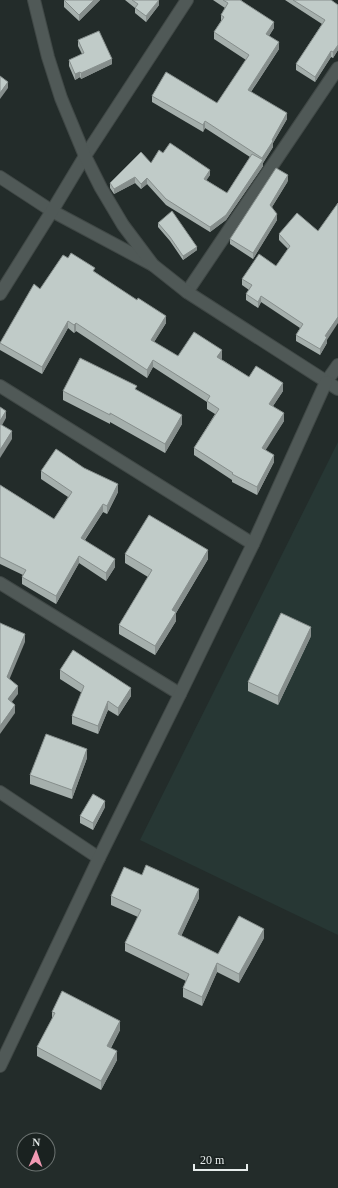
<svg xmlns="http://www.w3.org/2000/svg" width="338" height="1188" viewBox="0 0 338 1188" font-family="'Times New Roman',serif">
	<rect width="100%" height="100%" fill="#232c2a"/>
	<!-- built -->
	<path fill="#273734" d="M 338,442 L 338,935 L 140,840 Z"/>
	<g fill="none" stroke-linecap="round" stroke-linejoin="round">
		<!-- street casing -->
		<g stroke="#404846" stroke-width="14">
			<g id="street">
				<path d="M 0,177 L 52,211 L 153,265"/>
				<path d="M 187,292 L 338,68"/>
				<path d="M 0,294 L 52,211 L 85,156 L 187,0"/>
				<path d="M 326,382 L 338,365"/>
				<path d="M 0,386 L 253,544"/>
				<path d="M 0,583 L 180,694"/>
				<path d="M 0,792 L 99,858"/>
			</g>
		</g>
		<!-- secondary casing -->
		<g stroke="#404846" stroke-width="14">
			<g id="secondary">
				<path d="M 34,0 L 48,57 L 61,98 L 85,156 L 101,188 L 123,225 L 153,265 L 187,292 L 338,389"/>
				<path d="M 0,1066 L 99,858 L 180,694 L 253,544 L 326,382"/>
			</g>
		</g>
		<!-- street -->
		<use href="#street" stroke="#505957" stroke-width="12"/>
		<!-- secondary -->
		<use href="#secondary" stroke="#505957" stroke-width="12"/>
	</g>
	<!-- wall -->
	<g fill="#a5afac">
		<path d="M 64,0 L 100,0 L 79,21 L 64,7 Z"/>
		<path d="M 125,0 L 159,0 L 159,5 L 146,22 L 135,13 L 135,8 Z"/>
		<path d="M 213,0 L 241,0 L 274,28 L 269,36 L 279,49 L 251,92 L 287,119 L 273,143 L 273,147 L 263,163 L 263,166 L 226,220 L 210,232 L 166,205 L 147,184 L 141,189 L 135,183 L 114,194 L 110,188 L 110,183 L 151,163 L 163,153 L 210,175 L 206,180 L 227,193 L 250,157 L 205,128 L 203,132 L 152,102 L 152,96 L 217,103 L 246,60 L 214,39 L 214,32 L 221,21 L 221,15 L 225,8 Z"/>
		<path d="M 285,0 L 331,0 L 338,5 L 338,50 L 333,58 L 331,57 L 315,82 L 296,70 L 296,64 L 322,24 Z"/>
		<path d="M 78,40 L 112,64 L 81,79 L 80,77 L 75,80 L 69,66 L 69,60 L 82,54 L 78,46 Z"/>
		<path d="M 288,181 L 272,207 L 277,220 L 253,259 L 230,244 L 230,239 Z"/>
		<path d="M 158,223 L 197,250 L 183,260 L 170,241 L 158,227 Z"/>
		<path d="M 318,231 L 327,340 L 327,343 L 320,355 L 296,341 L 296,335 L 300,328 L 261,302 L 258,308 L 246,300 L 246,294 L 249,290 L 242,285 L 242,279 L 276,266 L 288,249 L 279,240 L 279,234 Z"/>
		<path d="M 68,258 L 95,272 L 166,323 L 154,342 L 178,356 L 222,358 L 221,359 L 249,377 L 283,391 L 273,406 L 284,421 L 265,450 L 274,462 L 257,495 L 232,482 L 232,480 L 194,455 L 194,448 L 215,414 L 207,409 L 207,402 L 153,367 L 147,378 L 76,331 L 74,333 L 68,328 L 42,374 L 0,350 L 0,343 L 40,289 Z"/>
		<path d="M 137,390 L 182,424 L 165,453 L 110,422 L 110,424 L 63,400 L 63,391 Z"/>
		<path d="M 41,471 L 118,492 L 107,514 L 103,512 L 85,540 L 115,567 L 106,581 L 79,563 L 56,604 L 22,584 L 22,577 L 23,575 L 0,564 L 0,485 L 54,519 L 68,497 L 41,479 Z"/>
		<path d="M 125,554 L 208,559 L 176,613 L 176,621 L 155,655 L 119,634 L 119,625 L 148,577 L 125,563 Z"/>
		<path d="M 311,636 L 278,705 L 248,691 L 248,682 Z"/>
		<path d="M 60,670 L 131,696 L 118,716 L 108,710 L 98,734 L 72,724 L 72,716 L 82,693 L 60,679 Z"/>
		<path d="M 87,758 L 72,799 L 30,784 L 30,775 Z"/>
		<path d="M 105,807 L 93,830 L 80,823 L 80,816 Z"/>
		<path d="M 142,875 L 199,898 L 181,936 L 218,954 L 264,938 L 239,983 L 217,972 L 202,1006 L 183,997 L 183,988 L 186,981 L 125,951 L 125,943 L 138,917 L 111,905 L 111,896 Z"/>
		<path d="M 52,1012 L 120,1030 L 111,1048 L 117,1060 L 101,1090 L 37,1056 L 37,1047 L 52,1019 Z"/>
	</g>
	<!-- shaded-wall -->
	<g fill="#868e8c">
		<path d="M 94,0 L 100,0 L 79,21 L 79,15 Z"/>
		<path d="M 159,0 L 159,5 L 146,22 L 146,16 Z"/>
		<path d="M 274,22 L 274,28 L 266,40 L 266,34 Z"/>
		<path d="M 279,42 L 279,49 L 248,96 L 248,90 Z"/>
		<path d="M 338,45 L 338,50 L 333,58 L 333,52 Z"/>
		<path d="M 331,51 L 331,57 L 315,82 L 315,77 Z"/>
		<path d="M 112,59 L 112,64 L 81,79 L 81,73 Z"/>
		<path d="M 80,72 L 80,77 L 75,80 L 75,74 Z"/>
		<path d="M 8,82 L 8,88 L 0,99 L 0,93 Z"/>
		<path d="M 287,113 L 287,119 L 273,143 L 273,147 L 263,163 L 263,166 L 226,220 L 210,232 L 210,227 L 262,162 L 262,158 Z"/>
		<path d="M 205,121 L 205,128 L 203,132 L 203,125 Z"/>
		<path d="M 210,170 L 210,175 L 204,184 L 204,179 Z"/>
		<path d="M 288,175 L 288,181 L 270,210 L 270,205 Z"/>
		<path d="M 135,177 L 135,183 L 114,194 L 114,189 Z"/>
		<path d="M 147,178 L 147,184 L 141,189 L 141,184 Z"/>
		<path d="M 277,214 L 277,220 L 253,259 L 253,253 Z"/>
		<path d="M 197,247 L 197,250 L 183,260 L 183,256 Z"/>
		<path d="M 261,296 L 261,302 L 258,308 L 258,302 Z"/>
		<path d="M 166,316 L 166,323 L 151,347 L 151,340 Z"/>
		<path d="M 338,317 L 338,323 L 327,340 L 327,343 L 320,355 L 320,349 L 325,336 Z"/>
		<path d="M 68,321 L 68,328 L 42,374 L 42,367 Z"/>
		<path d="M 76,323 L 76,331 L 74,333 L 74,325 Z"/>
		<path d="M 222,350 L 222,358 L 217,365 L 217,357 Z"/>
		<path d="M 153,360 L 153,367 L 147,378 L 147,370 Z"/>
		<path d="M 283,383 L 283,391 L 269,412 L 269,404 Z"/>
		<path d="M 6,411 L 6,418 L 0,429 L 0,421 Z"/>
		<path d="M 284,413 L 284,421 L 262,456 L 262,448 Z"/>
		<path d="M 182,415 L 182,424 L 165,453 L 165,444 Z"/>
		<path d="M 12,431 L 12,439 L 0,458 L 0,450 Z"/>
		<path d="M 274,455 L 274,462 L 257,495 L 257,487 Z"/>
		<path d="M 118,484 L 118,492 L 107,514 L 107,506 Z"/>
		<path d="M 103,504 L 103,512 L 81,545 L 81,538 Z"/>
		<path d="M 208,550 L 208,559 L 176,613 L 176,621 L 155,655 L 155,646 L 172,610 Z"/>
		<path d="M 79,556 L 79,563 L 56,604 L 56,596 Z"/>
		<path d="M 115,559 L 115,567 L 106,581 L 106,573 Z"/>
		<path d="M 311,627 L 311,636 L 278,705 L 278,696 Z"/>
		<path d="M 25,634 L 25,642 L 7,685 L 7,677 Z"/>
		<path d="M 18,686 L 18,694 L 8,707 L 8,699 Z"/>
		<path d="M 131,688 L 131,696 L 118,716 L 118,708 Z"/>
		<path d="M 108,701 L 108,710 L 98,734 L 98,726 Z"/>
		<path d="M 15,705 L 15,713 L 0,734 L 0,726 Z"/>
		<path d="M 87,749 L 87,758 L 72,799 L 72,790 Z"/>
		<path d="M 105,801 L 105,807 L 93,830 L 93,823 Z"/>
		<path d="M 199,889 L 199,898 L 178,943 L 178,934 Z"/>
		<path d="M 264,929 L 264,938 L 239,983 L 239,974 Z"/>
		<path d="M 217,963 L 217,972 L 202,1006 L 202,997 Z"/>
		<path d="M 120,1021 L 120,1030 L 107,1055 L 107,1046 Z"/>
		<path d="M 117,1051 L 117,1060 L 101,1090 L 101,1081 Z"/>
	</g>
	<!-- building -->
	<g fill="#c0cbc8" stroke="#868e8c">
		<path d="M 64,0 L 94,0 L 79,15 Z"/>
		<path d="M 132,0 L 159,0 L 146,16 L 135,8 L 138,4 Z"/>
		<path d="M 223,0 L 240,0 L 274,22 L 266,34 L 279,42 L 248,90 L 287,113 L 272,140 L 273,141 L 262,158 L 205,121 L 203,125 L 152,96 L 166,72 L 217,103 L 249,55 L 214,32 L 224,17 L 221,15 L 228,3 Z"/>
		<path d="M 293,0 L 331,0 L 338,5 L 338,45 L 333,52 L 331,51 L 315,77 L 296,64 L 325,20 Z"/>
		<path d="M 99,31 L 112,59 L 81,73 L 80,72 L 75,74 L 69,60 L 84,53 L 78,40 Z"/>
		<path d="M 0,76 L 8,82 L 0,93 Z"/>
		<path d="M 170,143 L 210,170 L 204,179 L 227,193 L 252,154 L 263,160 L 226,215 L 210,227 L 166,199 L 147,178 L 141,184 L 135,177 L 114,189 L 110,183 L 141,152 L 151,163 L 159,150 L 163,153 Z"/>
		<path d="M 276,168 L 288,175 L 270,205 L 277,214 L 253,253 L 230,239 Z"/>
		<path d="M 338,203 L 338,317 L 325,336 L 327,337 L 320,349 L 296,335 L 303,324 L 261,296 L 258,302 L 246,294 L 252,285 L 242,279 L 259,254 L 276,266 L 290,246 L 279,234 L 297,213 L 318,231 Z"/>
		<path d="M 172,211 L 197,247 L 183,256 L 170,237 L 158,223 Z"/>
		<path d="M 71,253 L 95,268 L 93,271 L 137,300 L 138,298 L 166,316 L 151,340 L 178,356 L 194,332 L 222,350 L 217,357 L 249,377 L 256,366 L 283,383 L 269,404 L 284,413 L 262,448 L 274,455 L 257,487 L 232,474 L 233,473 L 194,448 L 219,409 L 207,401 L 210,396 L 153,360 L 147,370 L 76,323 L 74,325 L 68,321 L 42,367 L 0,343 L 34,284 L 40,289 L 63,255 L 68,258 Z"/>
		<path d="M 80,358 L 137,386 L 135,389 L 182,415 L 165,444 L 110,413 L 110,415 L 63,391 Z"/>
		<path d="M 0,407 L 6,411 L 0,421 Z"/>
		<path d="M 0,424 L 12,431 L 0,450 Z"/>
		<path d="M 56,449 L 84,468 L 118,484 L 107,506 L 103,504 L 81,538 L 115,559 L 106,573 L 79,556 L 56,596 L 22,577 L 26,570 L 0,557 L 0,485 L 54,519 L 72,492 L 41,471 Z"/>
		<path d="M 149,515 L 208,550 L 172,610 L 176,612 L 155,646 L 119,625 L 152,570 L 125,554 Z"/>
		<path d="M 281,613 L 311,627 L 278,696 L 248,682 Z"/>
		<path d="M 0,623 L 25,634 L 7,677 L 18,686 L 8,699 L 15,705 L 0,726 Z"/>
		<path d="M 73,650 L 131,688 L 118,708 L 108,701 L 98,726 L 72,716 L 84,686 L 60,670 Z"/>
		<path d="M 46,734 L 87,749 L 72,790 L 30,775 Z"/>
		<path d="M 93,794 L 105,801 L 93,823 L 80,816 Z"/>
		<path d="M 146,865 L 199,889 L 178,934 L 218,954 L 239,916 L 264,929 L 239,974 L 217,963 L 202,997 L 183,988 L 189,974 L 125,943 L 141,910 L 111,896 L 124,867 L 142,875 Z"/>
		<path d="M 62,991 L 120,1021 L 107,1046 L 117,1051 L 101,1081 L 37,1047 L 55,1013 L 52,1012 Z"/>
	</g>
	<!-- north arrow -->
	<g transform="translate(36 1152) rotate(2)"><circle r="19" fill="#1a2220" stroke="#6c7371"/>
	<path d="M0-3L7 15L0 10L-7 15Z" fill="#f19ab3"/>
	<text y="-6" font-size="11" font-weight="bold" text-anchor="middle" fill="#e6eceb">N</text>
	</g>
	<!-- scale -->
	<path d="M194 1164v6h53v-6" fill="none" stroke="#e6eceb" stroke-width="2"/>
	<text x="200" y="1164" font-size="12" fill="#e6eceb" stroke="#1a2220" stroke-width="3" paint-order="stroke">20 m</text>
</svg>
